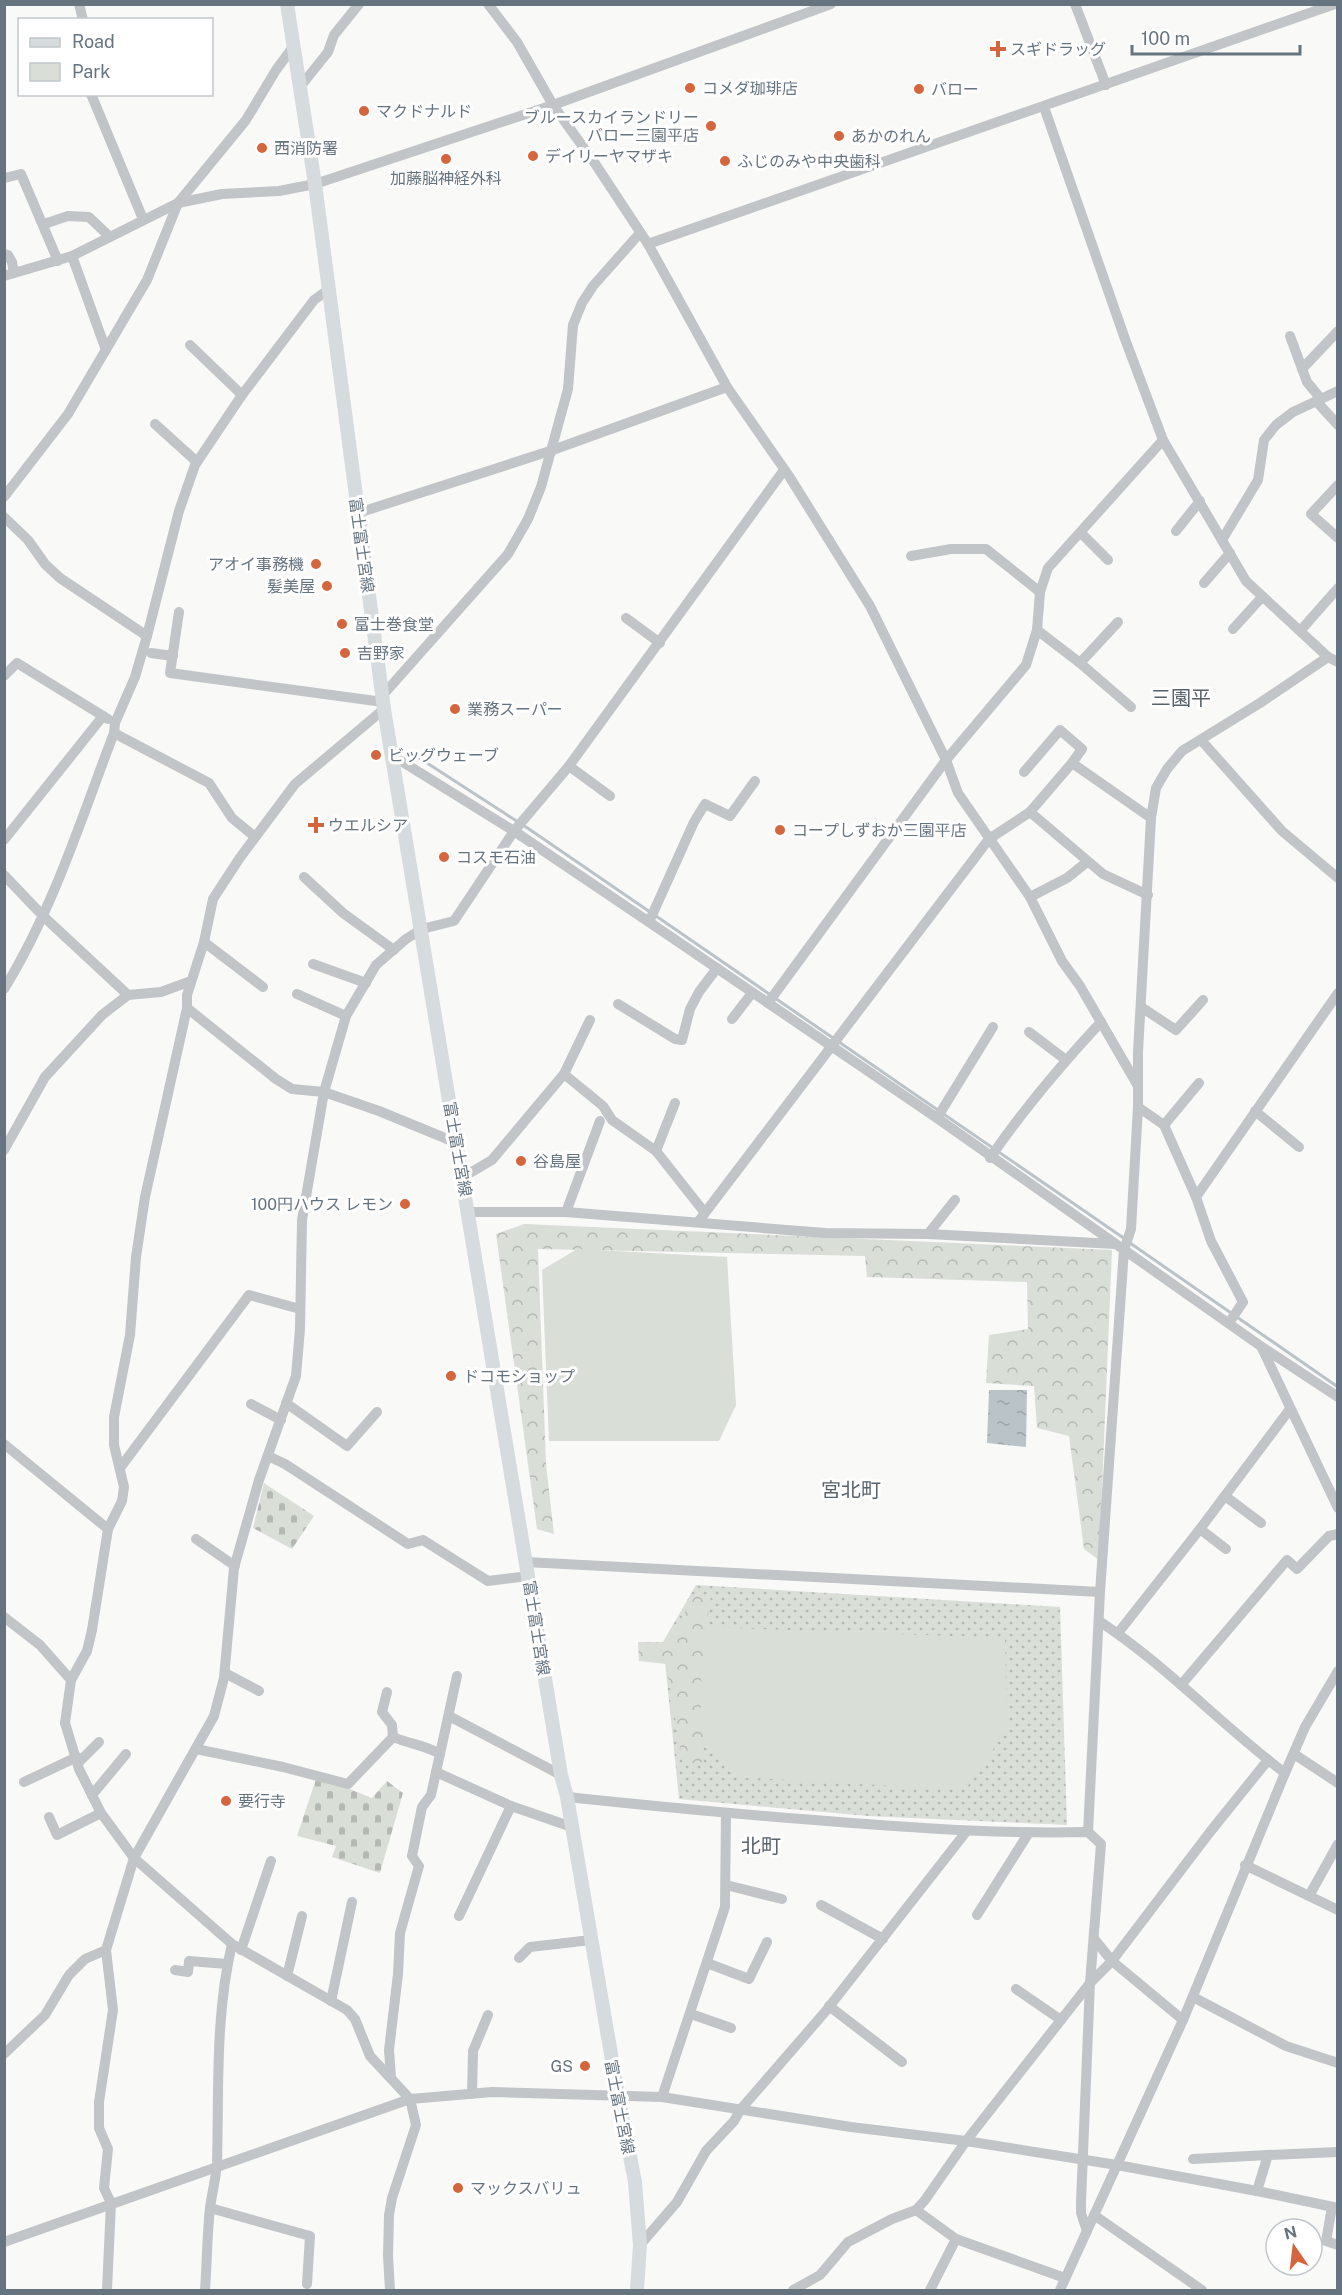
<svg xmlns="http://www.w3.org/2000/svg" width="1342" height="2295" viewBox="0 0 1342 2295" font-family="'Public Sans','Noto Sans JP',sans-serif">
	<defs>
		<pattern id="grass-dots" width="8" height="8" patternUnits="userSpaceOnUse" patternTransform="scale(1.5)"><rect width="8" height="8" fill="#d9ded7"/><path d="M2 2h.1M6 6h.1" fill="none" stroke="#b4b9b4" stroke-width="1.8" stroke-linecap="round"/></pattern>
		<pattern id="forest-crowns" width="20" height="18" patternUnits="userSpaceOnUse" patternTransform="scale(1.5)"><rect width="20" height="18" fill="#d9ded7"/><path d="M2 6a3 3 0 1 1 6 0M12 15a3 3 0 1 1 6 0" fill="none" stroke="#b4b9b4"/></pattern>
		<pattern id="cemetery-stones" width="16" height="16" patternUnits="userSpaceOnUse" patternTransform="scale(1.5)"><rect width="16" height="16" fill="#d9ded7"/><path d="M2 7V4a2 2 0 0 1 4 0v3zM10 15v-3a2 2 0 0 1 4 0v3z" fill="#b4b9b4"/></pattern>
		<pattern id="water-ripples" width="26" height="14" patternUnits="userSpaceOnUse" patternTransform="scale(1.5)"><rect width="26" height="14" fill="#bac4c8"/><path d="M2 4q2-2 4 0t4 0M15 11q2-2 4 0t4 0" fill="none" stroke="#9ba4a8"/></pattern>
	</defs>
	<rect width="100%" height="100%" fill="#f9f9f8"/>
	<!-- grass -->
	<path fill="url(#grass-dots)" d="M 696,1585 L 1060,1607 L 1067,1825 L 868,1816 L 679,1799 L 663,1642 Z"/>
	<!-- forest -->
	<g fill="url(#forest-crowns)">
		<path d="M 524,1224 L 1112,1250 L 1099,1560 L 1084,1549 L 1069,1436 L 1037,1428 L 1034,1386 L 986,1383 L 989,1335 L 1028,1329 L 1027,1282 L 867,1277 L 865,1256 L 538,1249 L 546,1464 L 554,1534 L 537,1529 L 496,1234 Z"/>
		<path d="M 697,1593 L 711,1596 L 706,1627 L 703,1762 L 683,1764 L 666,1664 L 639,1661 L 638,1642 L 666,1642 Z"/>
	</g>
	<!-- cemetery -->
	<g fill="url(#cemetery-stones)">
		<path d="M 264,1483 L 314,1516 L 292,1549 L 253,1528 Z"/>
		<path d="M 317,1776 L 372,1798 L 387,1781 L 403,1793 L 380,1873 L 332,1857 L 336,1846 L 297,1836 Z"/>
	</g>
	<!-- green -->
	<g fill="#d9ded7">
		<path d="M 577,1249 L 727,1257 L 736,1405 L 719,1441 L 549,1441 L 542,1270 Z"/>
		<path d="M 706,1627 L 1005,1638 L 1007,1729 L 965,1790 L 737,1777 L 704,1741 L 700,1698 Z"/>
	</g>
	<!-- water -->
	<path fill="url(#water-ripples)" d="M 989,1390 L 1027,1390 L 1026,1447 L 987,1443 Z"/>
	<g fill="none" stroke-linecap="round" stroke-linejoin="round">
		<!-- stream -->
		<g stroke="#bac4c8" stroke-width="3">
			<path d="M 410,752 L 529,829 L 650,912"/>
			<path d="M 656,916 L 833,1038"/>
			<path d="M 839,1042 L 1125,1239"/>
			<path d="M 1130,1243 L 1338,1387"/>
		</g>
		<!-- minor -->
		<g stroke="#c1c5c8" stroke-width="10">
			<path d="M 79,4 L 83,20"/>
			<path d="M 488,4 L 517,42 L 553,105 L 596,165 L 648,244 L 727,387 L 789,476 L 870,606 L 946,760 L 958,793 L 1030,897 L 1062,961 L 1080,986 L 1138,1086"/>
			<path d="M 1075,4 L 1106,85"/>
			<path d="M 300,87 L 328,52 L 334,35 L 359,4"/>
			<path d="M 91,94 L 143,219"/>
			<path d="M 1044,107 L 1125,339 L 1163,440 L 1246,581 L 1328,657 L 1338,662"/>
			<path d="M 4,178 L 21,174 L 58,261"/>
			<path d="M 44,224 L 68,216 L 89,217 L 109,236"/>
			<path d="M 648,244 L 1335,4"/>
			<path d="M 4,254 L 8,255 L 12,262 L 14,273"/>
			<path d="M 72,256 L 106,350"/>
			<path d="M 4,276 L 72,256 L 178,203 L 222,194 L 279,191 L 315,184 L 553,105 L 831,4"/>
			<path d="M 1290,336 L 1307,382 L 1321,399"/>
			<path d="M 190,345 L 242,395"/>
			<path d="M 1302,369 L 1338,331"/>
			<path d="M 1316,401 L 1338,425"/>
			<path d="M 155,424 L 197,462"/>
			<path d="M 1338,485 L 1311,514 L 1338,538"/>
			<path d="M 4,497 L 68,414 L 147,280 L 178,203 L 246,120 L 276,70 L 293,47"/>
			<path d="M 358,513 L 550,451 L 727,387"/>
			<path d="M 4,517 L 28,540 L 45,564 L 60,578 L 147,636"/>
			<path d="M 1176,531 L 1200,501"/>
			<path d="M 1081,533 L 1108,560"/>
			<path d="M 1222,540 L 1258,480 L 1264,440 L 1276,425 L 1293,412 L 1338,391"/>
			<path d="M 911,556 L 951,549 L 986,549 L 1040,592"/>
			<path d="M 1204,583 L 1230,553"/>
			<path d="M 179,612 L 170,673 L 383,702"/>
			<path d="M 626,618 L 660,643"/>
			<path d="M 1233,629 L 1262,597"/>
			<path d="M 1037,630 L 1080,663 L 1131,707"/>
			<path d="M 1301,630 L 1338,588"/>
			<path d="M 151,653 L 173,656"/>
			<path d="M 1080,663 L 1118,622"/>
			<path d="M 4,676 L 17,663 L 108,719"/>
			<path d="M 382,696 L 508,554 L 528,519 L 541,487 L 568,389 L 573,325 L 582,303 L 593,286 L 640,233"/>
			<path d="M 384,709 L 295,784 L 239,859 L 213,899 L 204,942 L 187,995 L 187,1008 L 145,1197 L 136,1257 L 130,1335 L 114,1417 L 114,1445 L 124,1487 L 122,1501 L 108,1529 L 92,1630 L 87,1651 L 71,1680 L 65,1723 L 79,1769 L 101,1813 L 134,1858 L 232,1944 L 347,2010 L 355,2019 L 370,2056 L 410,2099 L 416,2125 L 392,2198 L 389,2215 L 388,2256 L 390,2290"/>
			<path d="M 114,733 L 209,783 L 232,818 L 255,837"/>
			<path d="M 1201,740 L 1282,831 L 1338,878"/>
			<path d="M 393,756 L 514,831 L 649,922 L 937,1118 L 1262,1347 L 1338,1397"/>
			<path d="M 1072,763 L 1151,818"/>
			<path d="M 569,766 L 610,796"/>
			<path d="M 1024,772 L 1060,730 L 1082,749 L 1072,763 L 1030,812"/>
			<path d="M 4,840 L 103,716"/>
			<path d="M 4,875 L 43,916 L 128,995"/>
			<path d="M 304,877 L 343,913 L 394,950"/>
			<path d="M 1030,897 L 1067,878 L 1087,862"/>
			<path d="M 649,922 L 694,822 L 705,804 L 730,816 L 755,781"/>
			<path d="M 204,942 L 263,987"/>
			<path d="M 313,964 L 366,983"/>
			<path d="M 4,989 C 53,910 81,819 114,733 L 115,723 L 135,677 L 147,636 L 179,511 L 195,465 L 242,395 L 314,300 L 328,290"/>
			<path d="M 297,994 L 346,1016"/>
			<path d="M 768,1003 L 946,760 L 1026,665 L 1037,630 L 1040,592 L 1048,568 L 1163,440"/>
			<path d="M 618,1004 L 675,1039 L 682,1040 L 690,1009 L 699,992 L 717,968"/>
			<path d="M 1141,1007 L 1176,1030 L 1203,1000"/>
			<path d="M 187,1008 L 276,1079 L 292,1089 L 324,1092 L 379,1111 L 457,1143"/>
			<path d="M 732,1019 L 752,993"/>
			<path d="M 1029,1032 L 1066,1060"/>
			<path d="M 564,1074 L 603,1106 L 612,1120 L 656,1151 L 705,1213"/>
			<path d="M 1138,1107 L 1164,1125 L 1196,1197 L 1211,1241 L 1243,1302 L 1229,1323"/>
			<path d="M 1255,1111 L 1299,1147"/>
			<path d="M 937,1118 L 993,1027"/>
			<path d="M 1164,1125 L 1199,1083"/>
			<path d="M 4,1150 L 45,1077 L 102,1015 L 128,995 L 161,992 L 191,981"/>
			<path d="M 656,1151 L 675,1103"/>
			<path d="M 990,1158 C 1023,1110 1061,1065 1101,1022"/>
			<path d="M 463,1177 L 492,1160 L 564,1074 L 590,1020"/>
			<path d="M 1196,1197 L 1338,993"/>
			<path d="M 469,1212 L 566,1212 L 825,1233 L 928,1234 L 1115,1244"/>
			<path d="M 566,1212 L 600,1121"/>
			<path d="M 698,1222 L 989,839 L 1030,812 L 1103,874 L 1148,895"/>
			<path d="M 928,1234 L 955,1200"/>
			<path d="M 1262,1348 L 1338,1508"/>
			<path d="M 286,1403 L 347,1446 L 377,1412"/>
			<path d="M 251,1404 L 281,1420"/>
			<path d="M 4,1444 L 108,1529"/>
			<path d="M 268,1456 L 285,1464 L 408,1544 L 423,1540 L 488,1581 L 528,1576"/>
			<path d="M 120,1468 L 249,1295 L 300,1309"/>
			<path d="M 1225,1496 L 1261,1523"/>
			<path d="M 1200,1529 L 1226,1549"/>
			<path d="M 196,1539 L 235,1566"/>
			<path d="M 526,1562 L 1100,1592"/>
			<path d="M 4,1617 L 40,1645 L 71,1680"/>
			<path d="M 1099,1621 C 1166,1665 1221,1725 1285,1773"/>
			<path d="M 1118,1633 L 1200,1529 L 1290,1409"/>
			<path d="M 225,1673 L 259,1691"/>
			<path d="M 1181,1685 L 1287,1560 L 1297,1569 L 1329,1536 L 1338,1534"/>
			<path d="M 449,1716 L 561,1775"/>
			<path d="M 393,1737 C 409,1744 425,1745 440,1754"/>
			<path d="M 196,1749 L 283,1767 L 348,1784 L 393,1737 L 392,1725 L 382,1712 L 387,1692"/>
			<path d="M 1294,1754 L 1338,1783"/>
			<path d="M 78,1763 L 99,1742"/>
			<path d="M 436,1772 L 511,1806 L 572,1827"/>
			<path d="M 24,1782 L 77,1757"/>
			<path d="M 92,1795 L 126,1754"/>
			<path d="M 567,1797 C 662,1807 757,1816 852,1823 C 931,1829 1009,1834 1088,1832 L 1101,1844 L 1090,1983 L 1081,2202 L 1081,2213 L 1087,2231"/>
			<path d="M 49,1817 L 57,1835 L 101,1813"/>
			<path d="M 1088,1832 L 1100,1592 L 1124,1250 L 1131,1229 L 1138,1107 L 1138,1052 L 1151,818 L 1156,788 L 1167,769 L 1182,751 L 1260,703 L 1328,657"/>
			<path d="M 1245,1865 L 1338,1910"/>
			<path d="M 726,1885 L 782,1899"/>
			<path d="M 1309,1896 L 1338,1844"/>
			<path d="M 821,1905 L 883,1939"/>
			<path d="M 977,1915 L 1028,1834"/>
			<path d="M 459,1916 L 511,1806"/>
			<path d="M 1095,1940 L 1112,1961 L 1183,2020"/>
			<path d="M 241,1950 L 271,1861"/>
			<path d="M 519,1958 L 530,1947 L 591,1940"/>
			<path d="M 707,1963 L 749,1979 L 767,1942"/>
			<path d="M 175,1970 L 188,1972 L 189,1961 L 227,1964"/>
			<path d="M 287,1976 L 302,1916"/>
			<path d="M 1016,1989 L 1061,2020"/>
			<path d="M 1193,1997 L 1286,2046 L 1338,2063"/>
			<path d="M 331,2001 L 352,1902"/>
			<path d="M 829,2006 L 902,2062"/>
			<path d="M 691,2014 L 731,2028"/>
			<path d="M 4,2054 L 45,2015 L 69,1975 L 85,1959 L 106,1950"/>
			<path d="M 391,2077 L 389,2050 L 398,1974 L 400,1933 L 419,1866 L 412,1856 L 422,1807 L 431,1795 L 457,1676"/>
			<path d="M 472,2094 L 473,2051 L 488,2015"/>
			<path d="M 662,2097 L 725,1907 L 726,1813"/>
			<path d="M 1193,2159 L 1268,2155"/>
			<path d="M 1257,2191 L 1338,2208"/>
			<path d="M 1332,2207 L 1326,2241 L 1338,2245"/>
			<path d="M 210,2208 L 310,2236 L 307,2284"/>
			<path d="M 916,2210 L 956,2239 L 1065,2278"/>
			<path d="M 1094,2215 L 1202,2290"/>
			<path d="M 4,2242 L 410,2099 L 492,2092 L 662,2097 L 851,2127 L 966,2141 L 1117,2165 L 1257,2191 L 1268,2155 L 1338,2152"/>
			<path d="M 640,2245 L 677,2202 L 706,2151 L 734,2121 L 741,2109 L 825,2012 L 966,1832"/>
			<path d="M 107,2290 L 111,2203 L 104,2188 L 108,2149 L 99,2128 L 99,2102 L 113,2010 L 106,1950 L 134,1858 L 214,1716 L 224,1678 L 234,1568 L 259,1480 L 296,1376 L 300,1329 L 302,1220 L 324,1092 L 346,1016 L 376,965 L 406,939 L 422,929 L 454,921 L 514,831 L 569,766 L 784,470"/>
			<path d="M 205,2290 C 207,2263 207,2236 210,2208 C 212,2193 216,2178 217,2163 C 219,2090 215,2016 232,1944"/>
			<path d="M 793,2290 L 820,2275 L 848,2242 L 892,2219 L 916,2210 L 925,2200 L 966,2141 L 1090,1983 L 1112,1961 L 1210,1832 L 1268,1760"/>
			<path d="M 930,2290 L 956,2239"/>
			<path d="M 1060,2290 L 1183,2020 L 1285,1773 L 1305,1727 L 1338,1671"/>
		</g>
		<!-- major -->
		<path stroke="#d6dbde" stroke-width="14" d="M 287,4 L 315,184 L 384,709 L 561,1775 L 567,1797 L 618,2095 L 635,2182 L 640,2245 L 637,2290"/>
	</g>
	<!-- markers -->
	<g fill="#d5653c" stroke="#fff" stroke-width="2">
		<path d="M995 40h6v6h6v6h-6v6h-6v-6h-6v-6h6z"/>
		<circle cx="690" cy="88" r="6"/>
		<circle cx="919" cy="89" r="6"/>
		<circle cx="364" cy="111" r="6"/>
		<circle cx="711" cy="126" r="6"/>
		<circle cx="839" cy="136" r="6"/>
		<circle cx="262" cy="148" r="6"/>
		<circle cx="533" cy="156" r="6"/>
		<circle cx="446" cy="159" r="6"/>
		<circle cx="725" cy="161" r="6"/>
		<circle cx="316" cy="564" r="6"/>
		<circle cx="327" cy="586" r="6"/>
		<circle cx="342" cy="624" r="6"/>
		<circle cx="345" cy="653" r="6"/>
		<circle cx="455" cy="709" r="6"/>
		<circle cx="376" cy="755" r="6"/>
		<path d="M313 816h6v6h6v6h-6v6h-6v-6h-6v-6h6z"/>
		<circle cx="780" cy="830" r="6"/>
		<circle cx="444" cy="857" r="6"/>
		<circle cx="521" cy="1161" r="6"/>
		<circle cx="405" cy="1204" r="6"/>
		<circle cx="451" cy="1376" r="6"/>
		<circle cx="226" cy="1801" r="6"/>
		<circle cx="585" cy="2066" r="6"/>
		<circle cx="458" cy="2188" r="6"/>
	</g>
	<g text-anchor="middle" stroke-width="6" stroke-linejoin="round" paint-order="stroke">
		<!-- poi labels -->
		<g font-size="16" fill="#667480" stroke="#fff" text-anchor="start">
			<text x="1010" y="55">スギドラッグ</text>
			<text x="702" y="94">コメダ珈琲店</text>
			<text x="931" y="95">バロー</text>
			<text x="376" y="117">マクドナルド</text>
			<text x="699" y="123" text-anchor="end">ブルースカイランドリー<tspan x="699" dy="18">バロー三園平店</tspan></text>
			<text x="851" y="142">あかのれん</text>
			<text x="274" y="154">西消防署</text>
			<text x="545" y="162">デイリーヤマザキ</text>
			<text x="737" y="167">ふじのみや中央歯科</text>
			<text x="446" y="184" text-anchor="middle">加藤脳神経外科</text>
			<text x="304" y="570" text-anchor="end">アオイ事務機</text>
			<text x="315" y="592" text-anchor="end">髪美屋</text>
			<text x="354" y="630">富士巻食堂</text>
			<text x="357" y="659">吉野家</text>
			<text x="467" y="715">業務スーパー</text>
			<text x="388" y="761">ビッグウェーブ</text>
			<text x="328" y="831">ウエルシア</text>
			<text x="792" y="836">コープしずおか三園平店</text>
			<text x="456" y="863">コスモ石油</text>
			<text x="533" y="1167">谷島屋</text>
			<text x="393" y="1210" text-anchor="end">100円ハウス レモン</text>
			<text x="463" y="1382">ドコモショップ</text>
			<text x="238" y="1807">要行寺</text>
			<text x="573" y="2072" text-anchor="end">GS</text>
			<text x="470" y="2194">マックスバリュ</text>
		</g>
		<!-- street labels -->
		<g font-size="16" fill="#667480" stroke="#fff">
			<text transform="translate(362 545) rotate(82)" y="6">富士富士宮線</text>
			<text transform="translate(458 1149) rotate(80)" y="6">富士富士宮線</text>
			<text transform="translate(537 1628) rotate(81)" y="6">富士富士宮線</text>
			<text transform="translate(620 2107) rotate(79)" y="6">富士富士宮線</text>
		</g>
		<!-- quarter labels -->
		<g font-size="20" fill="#58626b" stroke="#fff">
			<text x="1181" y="705">三園平</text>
			<text x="851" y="1497">宮北町</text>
			<text x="761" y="1853">北町</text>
		</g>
	</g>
	<!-- border -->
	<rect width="1342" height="2295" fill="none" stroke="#667480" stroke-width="12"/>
	<!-- legend -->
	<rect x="18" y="18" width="195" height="78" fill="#ffffff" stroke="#c2c7cc" stroke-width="1.5"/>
	<rect x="30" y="38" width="30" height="9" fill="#d6dbde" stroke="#c2c7cc" stroke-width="1.5"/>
	<text x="72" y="48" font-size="18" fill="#667480">Road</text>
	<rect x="30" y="63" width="30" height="18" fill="#d9ded7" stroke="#c2c7cc" stroke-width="1.5"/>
	<text x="72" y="78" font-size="18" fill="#667480">Park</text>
	<!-- north arrow -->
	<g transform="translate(1294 2247) rotate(346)"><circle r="28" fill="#ffffff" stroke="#c2c7cc" stroke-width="1.5"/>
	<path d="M0-4.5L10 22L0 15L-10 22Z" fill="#d5653c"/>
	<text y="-9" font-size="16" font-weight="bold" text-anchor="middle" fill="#667480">N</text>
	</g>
	<!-- scale -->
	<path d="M1132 45v9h168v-9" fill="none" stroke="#667480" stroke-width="3"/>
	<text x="1141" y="45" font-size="18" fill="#667480" stroke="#ffffff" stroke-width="4.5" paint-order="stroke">100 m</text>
</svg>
